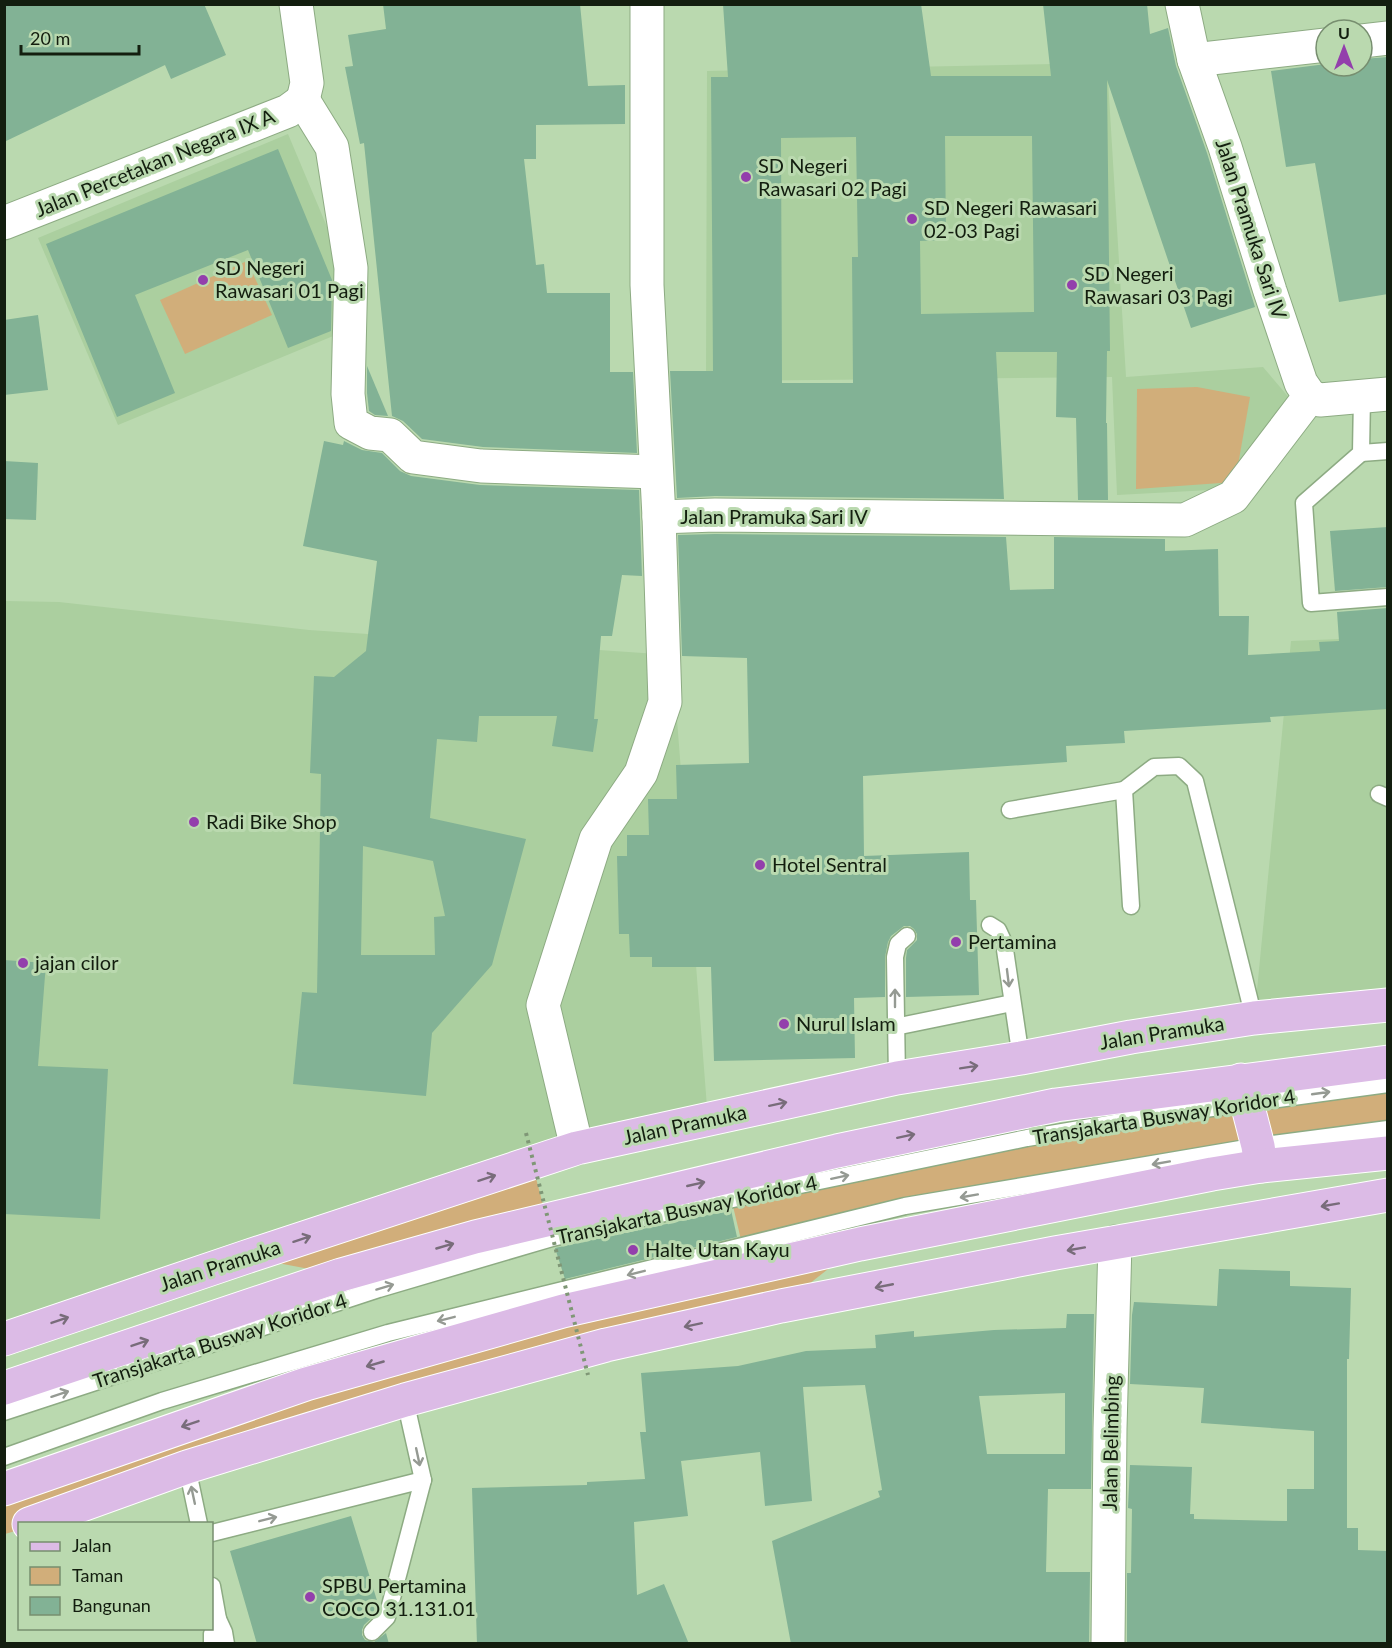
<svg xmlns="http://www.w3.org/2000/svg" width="1392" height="1648" viewBox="0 0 1392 1648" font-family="Lato,sans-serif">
	<rect width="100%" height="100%" fill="#bad9af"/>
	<!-- built -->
	<g fill="#abcf9f">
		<path d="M 1107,63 L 1126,377 L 1263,367 L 1291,400 L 1229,489 L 1117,495 L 1112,377 L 706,381 L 707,71 Z"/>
		<path d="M 288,134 L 367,322 L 118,425 L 38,238 Z"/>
		<path d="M 5,601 L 59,602 L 309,630 L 672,655 L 708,1120 L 5,1340 Z"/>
		<path d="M 1387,637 L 1387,1006 L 1254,1021 L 1291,641 Z"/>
	</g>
	<!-- green -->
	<g fill="#d1ae7a">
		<path d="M 247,261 L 272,315 L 185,354 L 160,300 Z"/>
		<path d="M 1197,387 L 1250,397 L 1235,482 L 1136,489 L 1137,389 Z"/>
		<path d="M 1387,1086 L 1387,1129 L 1258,1146 L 742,1244 L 732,1202 L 854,1174 Z"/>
		<path d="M 532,1163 L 547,1220 L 341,1275 L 246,1257 Z"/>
		<path d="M 860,1244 L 781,1306 L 5,1534 L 5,1489 L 306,1384 Z"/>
	</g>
	<!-- building -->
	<g fill="#82b295" fill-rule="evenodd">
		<path d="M 4,4 L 204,4 L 226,55 L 171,79 L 165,65 L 4,142 Z"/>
		<path d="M 383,4 L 580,4 L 588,86 L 625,85 L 625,124 L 536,125 L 536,159 L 524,159 L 536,265 L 544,264 L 547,293 L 610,293 L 610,372 L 633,372 L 637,453 L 483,447 L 422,439 L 403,421 L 392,416 L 364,143 L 360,144 L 345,67 L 353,66 L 348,35 L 386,29 Z"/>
		<path d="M 723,4 L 921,4 L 931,76 L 1051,76 L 1043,4 L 1147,4 L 1150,34 L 1168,28 L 1176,66 L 1207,153 L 1255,307 L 1191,328 L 1107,80 L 1110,351 L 1107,351 L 1106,423 L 1107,423 L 1108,500 L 1078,500 L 1076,418 L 1056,417 L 1057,352 L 996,352 L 1004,499 L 715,496 L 677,498 L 670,371 L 713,371 L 711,77 L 728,77 ZM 945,136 L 1032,136 L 1034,312 L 921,314 L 920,241 L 946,240 ZM 856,137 L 858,257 L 852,257 L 853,383 L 782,383 L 781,138 Z"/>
		<path d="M 1388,57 L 1388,294 L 1339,302 L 1315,163 L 1286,167 L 1271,71 L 1326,64 L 1326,66 L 1362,66 L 1362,59 Z"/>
		<path d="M 278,149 L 332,280 L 331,331 L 288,348 L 248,250 L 135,295 L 175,393 L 117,417 L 46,244 Z"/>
		<path d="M 38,315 L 48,390 L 4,395 L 4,320 Z"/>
		<path d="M 367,366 L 388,416 L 375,415 L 369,411 L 367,393 Z"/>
		<path d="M 324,441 L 343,445 L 344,441 L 362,450 L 382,453 L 400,471 L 411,476 L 480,485 L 639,490 L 642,576 L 622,575 L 612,636 L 601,636 L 594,719 L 598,719 L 593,752 L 552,746 L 557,716 L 479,716 L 477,742 L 437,739 L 430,818 L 526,839 L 492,965 L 432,1033 L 426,1096 L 293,1084 L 302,992 L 317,993 L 321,774 L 310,773 L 314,676 L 334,677 L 366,651 L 377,561 L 303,546 ZM 363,846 L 433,861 L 445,916 L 434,917 L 435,955 L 361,955 Z"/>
		<path d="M 4,461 L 38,463 L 36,520 L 4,519 Z"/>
		<path d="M 1388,527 L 1388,587 L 1335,591 L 1330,531 Z"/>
		<path d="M 715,534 L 1006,537 L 1010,590 L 1054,589 L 1054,537 L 1165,539 L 1165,551 L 1218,549 L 1219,616 L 1249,616 L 1248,655 L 1320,651 L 1319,642 L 1339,641 L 1337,612 L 1388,608 L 1388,709 L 1270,717 L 1271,722 L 1124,731 L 1125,743 L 1066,746 L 1067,762 L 863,776 L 864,856 L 969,852 L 970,900 L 976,900 L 979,995 L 906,997 L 906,958 L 907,950 L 917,940 L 917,934 L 914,929 L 910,926 L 904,926 L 891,936 L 888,942 L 885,957 L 885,997 L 854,998 L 855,1058 L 714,1061 L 711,967 L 652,967 L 652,957 L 630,957 L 629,934 L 619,934 L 617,856 L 627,856 L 627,835 L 649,835 L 648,799 L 677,799 L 676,765 L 749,763 L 747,658 L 682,656 L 678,535 Z"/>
		<path d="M 4,960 L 46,963 L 38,1066 L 108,1069 L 100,1219 L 4,1214 Z"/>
		<path d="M 731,1210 L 737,1237 L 565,1279 L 555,1248 Z"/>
		<path d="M 1219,1269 L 1290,1271 L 1290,1286 L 1351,1288 L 1349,1359 L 1347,1359 L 1347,1528 L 1358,1528 L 1358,1550 L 1388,1551 L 1388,1644 L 1127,1644 L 1127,1573 L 1131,1573 L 1132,1509 L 1128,1508 L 1130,1465 L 1192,1467 L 1190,1514 L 1194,1514 L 1194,1519 L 1287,1521 L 1287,1489 L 1314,1489 L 1314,1431 L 1201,1423 L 1204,1388 L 1130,1384 L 1132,1315 L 1134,1302 L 1217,1306 Z"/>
		<path d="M 1067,1314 L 1094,1314 L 1091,1489 L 1048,1489 L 1046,1572 L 1090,1572 L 1089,1644 L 791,1644 L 772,1541 L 880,1497 L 878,1491 L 882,1490 L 865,1385 L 803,1387 L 812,1501 L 765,1506 L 760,1452 L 681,1461 L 688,1516 L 634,1522 L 637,1595 L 664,1584 L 689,1644 L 477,1644 L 472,1488 L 587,1485 L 587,1482 L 645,1479 L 640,1432 L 646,1432 L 641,1373 L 738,1366 L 806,1351 L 876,1348 L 875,1335 L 914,1331 L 914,1337 L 994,1330 L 1066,1328 ZM 1065,1393 L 1065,1454 L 987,1454 L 979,1396 Z"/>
		<path d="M 351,1516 L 379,1607 L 378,1612 L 364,1625 L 362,1630 L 362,1635 L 365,1640 L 374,1642 L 386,1633 L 389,1644 L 257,1644 L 230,1551 Z"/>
	</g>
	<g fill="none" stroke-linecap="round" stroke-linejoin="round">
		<!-- service casing -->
		<g stroke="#8dab83" stroke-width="19">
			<g id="service">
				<path d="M 1362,396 L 1361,453 L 1304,503 L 1311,603 L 1388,597"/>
				<path d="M 1361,453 L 1388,451"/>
				<path d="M 1379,794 L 1388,798"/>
				<path d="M 1010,810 L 1124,790"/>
				<path d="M 1131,906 L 1124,790 L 1154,767 L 1179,766 L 1195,781 L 1254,1018"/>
				<path d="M 990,925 L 998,930 L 1004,943 L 1021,1058"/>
				<path d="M 895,1027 L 1012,1003"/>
				<path d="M 897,1078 L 895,957 L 898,944 L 907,936"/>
				<path d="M 4,1412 L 379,1289 L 552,1238 L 665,1213 L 1027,1138 L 1168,1114 L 1388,1084"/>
				<path d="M 4,1457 L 162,1401 L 388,1333 L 905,1206 L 1258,1146 L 1388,1129"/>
				<path d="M 187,1467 L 199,1524"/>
				<path d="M 212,1533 L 423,1480"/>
				<path d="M 212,1586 L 218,1619 L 224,1632 L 226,1644"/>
				<path d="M 372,1632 L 387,1617 L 423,1480 L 405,1400"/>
				<path d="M 212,1644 L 212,1634 L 218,1619"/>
			</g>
		</g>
		<!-- minor casing -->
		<g stroke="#8dab83" stroke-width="35">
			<g id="minor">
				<path d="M 296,4 L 307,83 L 303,100"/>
				<path d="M 1182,4 L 1194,60 L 1225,147 L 1270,291 L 1301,383 L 1310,396 L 1320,400 L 1388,394"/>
				<path d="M 1362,41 L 1388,38"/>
				<path d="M 1194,60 L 1326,45"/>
				<path d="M 303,100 L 332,147 L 351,268 L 348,394 L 351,423 L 370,433 L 390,435 L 413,457 L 481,466 L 656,472"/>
				<path d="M 4,223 L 288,111 L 303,100"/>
				<path d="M 659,517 L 715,515 L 1185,520 L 1233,497 L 1310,396"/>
				<path d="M 577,1148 L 543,1005 L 596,839 L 641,773 L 665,702 L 659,517 L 647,285 L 647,4"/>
				<path d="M 1108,1644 L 1110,1429 L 1115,1242"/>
			</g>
		</g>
		<!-- primary casing -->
		<g stroke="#fff" stroke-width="35">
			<g id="primary">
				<path d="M 1241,1080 L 1258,1146 L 1261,1166"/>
				<path d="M 4,1339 L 246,1257 L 577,1148 L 897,1078 L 1021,1058 L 1131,1037 L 1254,1018 L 1388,1005"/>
				<path d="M 4,1388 L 341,1275 L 475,1237 L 837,1151 L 1056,1105 L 1388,1062"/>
				<path d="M 4,1489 L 306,1384 L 563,1311 L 860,1244 L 1212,1174 L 1261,1166 L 1388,1153"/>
				<path d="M 29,1524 L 187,1467 L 405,1400 L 606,1345 L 781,1306 L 1055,1253 L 1388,1195"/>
			</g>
		</g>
		<!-- service -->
		<use href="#service" stroke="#fff" stroke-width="16"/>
		<!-- minor -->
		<use href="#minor" stroke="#fff" stroke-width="33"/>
		<!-- primary -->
		<use href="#primary" stroke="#dcbbe6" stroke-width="33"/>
		<!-- path-bridge -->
		<path stroke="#7f9776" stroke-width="4" stroke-dasharray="3 4.5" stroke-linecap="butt" d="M 526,1133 L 588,1375"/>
	</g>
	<!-- one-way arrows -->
	<defs><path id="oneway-shaft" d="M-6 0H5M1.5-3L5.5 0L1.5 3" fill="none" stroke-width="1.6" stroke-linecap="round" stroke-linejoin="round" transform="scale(1.5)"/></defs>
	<g stroke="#959a93">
		<use href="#oneway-shaft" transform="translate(1008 978) rotate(83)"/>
		<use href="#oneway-shaft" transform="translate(895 998) rotate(-90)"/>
		<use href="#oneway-shaft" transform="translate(1321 1093) rotate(-8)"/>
		<use href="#oneway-shaft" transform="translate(1161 1163) rotate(170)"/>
		<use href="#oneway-shaft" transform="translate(840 1177) rotate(-12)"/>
		<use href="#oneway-shaft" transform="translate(969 1196) rotate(170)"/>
		<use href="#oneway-shaft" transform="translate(636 1273) rotate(166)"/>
		<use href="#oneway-shaft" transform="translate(385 1287) rotate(-17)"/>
		<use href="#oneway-shaft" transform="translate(446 1319) rotate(166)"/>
		<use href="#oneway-shaft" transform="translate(60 1394) rotate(-18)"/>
		<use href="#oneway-shaft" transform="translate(418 1457) rotate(78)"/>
		<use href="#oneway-shaft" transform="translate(193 1495) rotate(-102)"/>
		<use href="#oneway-shaft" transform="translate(268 1519) rotate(-14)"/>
	</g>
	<g stroke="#786c7a">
		<use href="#oneway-shaft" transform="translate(969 1067) rotate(-9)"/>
		<use href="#oneway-shaft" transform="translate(778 1104) rotate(-12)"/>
		<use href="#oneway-shaft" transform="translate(906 1136) rotate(-12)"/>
		<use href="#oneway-shaft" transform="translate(487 1178) rotate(-18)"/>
		<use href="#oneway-shaft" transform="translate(696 1184) rotate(-13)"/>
		<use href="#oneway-shaft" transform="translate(1330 1205) rotate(170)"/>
		<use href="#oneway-shaft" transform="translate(302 1239) rotate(-18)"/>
		<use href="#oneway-shaft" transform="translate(445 1246) rotate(-16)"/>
		<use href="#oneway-shaft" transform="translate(1076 1249) rotate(170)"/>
		<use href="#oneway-shaft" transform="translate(884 1286) rotate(169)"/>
		<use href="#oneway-shaft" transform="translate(60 1320) rotate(-19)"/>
		<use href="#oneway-shaft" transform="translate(693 1325) rotate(168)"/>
		<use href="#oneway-shaft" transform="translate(140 1343) rotate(-19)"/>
		<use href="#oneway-shaft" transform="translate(375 1364) rotate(164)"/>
		<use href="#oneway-shaft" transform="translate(190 1424) rotate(161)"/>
	</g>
	<!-- markers -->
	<g fill="#933fac" stroke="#bad9af" stroke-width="2">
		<circle cx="746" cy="177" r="6"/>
		<circle cx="912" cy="219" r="6"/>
		<circle cx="203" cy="280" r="6"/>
		<circle cx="1072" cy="285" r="6"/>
		<circle cx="194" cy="822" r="6"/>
		<circle cx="760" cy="865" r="6"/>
		<circle cx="956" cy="942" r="6"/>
		<circle cx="23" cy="963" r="6"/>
		<circle cx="784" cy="1024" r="6"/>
		<circle cx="633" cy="1250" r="6"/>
		<circle cx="310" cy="1597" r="6"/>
	</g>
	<g text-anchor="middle" stroke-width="6" stroke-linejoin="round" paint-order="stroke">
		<!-- street labels -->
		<g font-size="20" fill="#131e0f" stroke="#bad9af">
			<text transform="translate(155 163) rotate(-22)" y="7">Jalan Percetakan Negara IX A</text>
			<text transform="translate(1251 229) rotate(72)" y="7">Jalan Pramuka Sari IV</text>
			<text x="774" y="524">Jalan Pramuka Sari IV</text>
			<text transform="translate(1162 1033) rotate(-9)" y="7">Jalan Pramuka</text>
			<text transform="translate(1164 1117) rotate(-9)" y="7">Transjakarta Busway Koridor 4</text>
			<text transform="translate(685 1125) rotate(-12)" y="7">Jalan Pramuka</text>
			<text transform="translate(687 1210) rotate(-12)" y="7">Transjakarta Busway Koridor 4</text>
			<text transform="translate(220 1266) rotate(-18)" y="7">Jalan Pramuka</text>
			<text transform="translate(220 1341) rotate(-18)" y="7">Transjakarta Busway Koridor 4</text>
			<text transform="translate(1111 1443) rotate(-89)" y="7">Jalan Belimbing</text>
		</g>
		<!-- poi labels -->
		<g font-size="20" fill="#131e0f" stroke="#bad9af" text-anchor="start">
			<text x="758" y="173">SD Negeri<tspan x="758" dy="23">Rawasari 02 Pagi</tspan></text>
			<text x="924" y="215">SD Negeri Rawasari<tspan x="924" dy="23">02-03 Pagi</tspan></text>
			<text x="215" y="275">SD Negeri<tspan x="215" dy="23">Rawasari 01 Pagi</tspan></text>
			<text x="1084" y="281">SD Negeri<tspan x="1084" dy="23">Rawasari 03 Pagi</tspan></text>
			<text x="206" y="829">Radi Bike Shop</text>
			<text x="772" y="872">Hotel Sentral</text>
			<text x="968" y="949">Pertamina</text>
			<text x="35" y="970">jajan cilor</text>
			<text x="796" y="1031">Nurul Islam</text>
			<text x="645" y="1257">Halte Utan Kayu</text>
			<text x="322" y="1593">SPBU Pertamina<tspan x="322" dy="23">COCO 31.131.01</tspan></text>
		</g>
	</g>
	<!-- border -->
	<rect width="1392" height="1648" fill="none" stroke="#131e0f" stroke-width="12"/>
	<!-- legend -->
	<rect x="18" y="1522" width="195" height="108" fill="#bad9af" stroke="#778e6f" stroke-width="1.5"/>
	<rect x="30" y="1542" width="30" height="9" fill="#dcbbe6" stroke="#778e6f" stroke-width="1.5"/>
	<text x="72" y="1552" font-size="18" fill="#131e0f">Jalan</text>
	<rect x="30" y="1567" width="30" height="18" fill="#d1ae7a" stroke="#778e6f" stroke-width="1.5"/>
	<text x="72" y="1582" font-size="18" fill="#131e0f">Taman</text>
	<rect x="30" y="1597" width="30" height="18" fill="#82b295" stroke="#778e6f" stroke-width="1.5"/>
	<text x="72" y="1612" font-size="18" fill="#131e0f">Bangunan</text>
	<!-- north arrow -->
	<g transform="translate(1344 48)"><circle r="28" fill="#bad9af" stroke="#778e6f" stroke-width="1.5"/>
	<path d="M0-4.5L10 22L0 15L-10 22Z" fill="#933fac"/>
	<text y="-9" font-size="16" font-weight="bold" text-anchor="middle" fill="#131e0f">U</text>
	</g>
	<!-- scale -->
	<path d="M21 45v9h118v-9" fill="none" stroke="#131e0f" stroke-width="3"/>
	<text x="30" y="45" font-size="18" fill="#131e0f" stroke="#bad9af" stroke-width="4.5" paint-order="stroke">20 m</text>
</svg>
